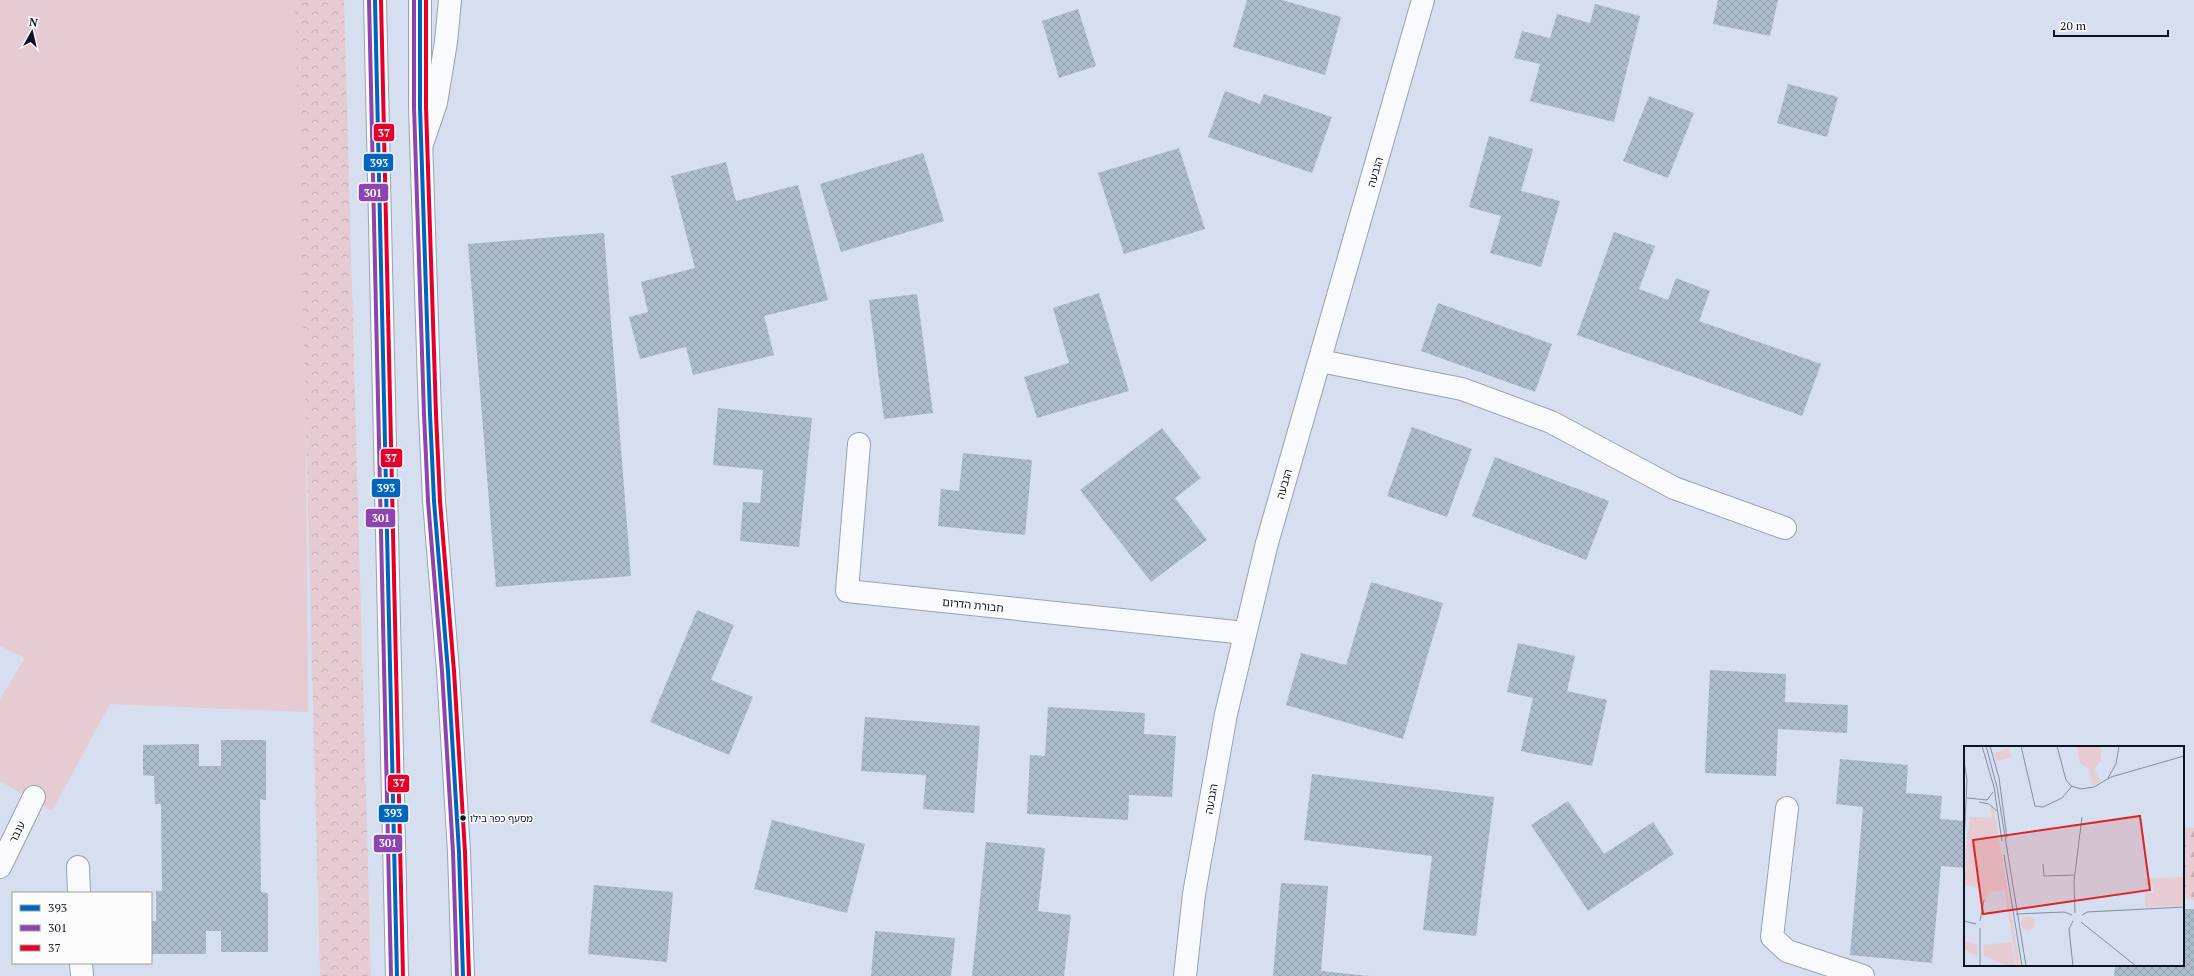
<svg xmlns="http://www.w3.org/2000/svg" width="2194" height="976" viewBox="0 0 2194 976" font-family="'PT Serif','Noto Sans Hebrew',serif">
	<defs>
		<pattern id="forest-firs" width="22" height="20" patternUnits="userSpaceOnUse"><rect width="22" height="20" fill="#e6cbd2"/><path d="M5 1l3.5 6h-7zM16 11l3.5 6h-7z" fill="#c4adb4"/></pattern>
		<pattern id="park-crowns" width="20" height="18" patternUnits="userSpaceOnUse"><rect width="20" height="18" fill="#e6cbd2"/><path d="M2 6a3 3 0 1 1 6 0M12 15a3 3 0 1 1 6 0" fill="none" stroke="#c4adb4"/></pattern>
		<pattern id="building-cross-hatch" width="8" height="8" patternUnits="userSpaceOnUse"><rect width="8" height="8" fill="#acbccc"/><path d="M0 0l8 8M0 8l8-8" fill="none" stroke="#93a1af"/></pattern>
	</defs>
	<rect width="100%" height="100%" fill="#d5dff0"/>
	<!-- grass -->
	<path fill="#e6cbd2" d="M 0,0 L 299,0 L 303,85 L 308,712 L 110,704 L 52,811 L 0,781 L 0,699 L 25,658 L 0,646 Z"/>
	<!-- forest -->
	<path fill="url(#forest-firs)" d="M 2183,827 L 2194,828 L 2194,900 L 2183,898 Z"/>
	<!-- park -->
	<path fill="url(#park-crowns)" d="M 295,0 L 344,0 L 371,976 L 320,976 Z"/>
	<!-- building -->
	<g fill="url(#building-cross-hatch)">
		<path d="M 1247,0 L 1282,0 L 1341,17 L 1325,75 L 1233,47 Z"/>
		<path d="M 1718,0 L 1778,0 L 1770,36 L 1713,24 Z"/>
		<path d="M 1595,4 L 1640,16 L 1614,122 L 1530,101 L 1540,64 L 1514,58 L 1522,31 L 1550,38 L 1557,14 L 1590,23 Z"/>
		<path d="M 1078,9 L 1096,66 L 1059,78 L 1042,21 Z"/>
		<path d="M 1788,84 L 1838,97 L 1827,137 L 1777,123 Z"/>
		<path d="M 1225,91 L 1260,104 L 1264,94 L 1332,117 L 1312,173 L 1208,137 Z"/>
		<path d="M 1649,96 L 1694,113 L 1668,178 L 1623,161 Z"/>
		<path d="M 1489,136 L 1533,149 L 1521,191 L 1560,201 L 1541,267 L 1490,253 L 1501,216 L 1469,207 Z"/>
		<path d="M 1179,148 L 1205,229 L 1124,254 L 1098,173 Z"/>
		<path d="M 923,153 L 944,221 L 841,252 L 820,184 Z"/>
		<path d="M 726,162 L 736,201 L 798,185 L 828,300 L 764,316 L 774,355 L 693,375 L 686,347 L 640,359 L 629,317 L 648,312 L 641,282 L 695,268 L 671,176 Z"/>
		<path d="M 1614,232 L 1655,246 L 1639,289 L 1668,300 L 1676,278 L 1710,291 L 1699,321 L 1821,364 L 1802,416 L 1577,335 Z"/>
		<path d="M 604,233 L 631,576 L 496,587 L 468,244 Z"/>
		<path d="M 1099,293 L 1129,391 L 1037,418 L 1024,377 L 1069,363 L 1053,308 Z"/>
		<path d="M 917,294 L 933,413 L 884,419 L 869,300 Z"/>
		<path d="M 1438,303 L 1552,344 L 1535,392 L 1421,351 Z"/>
		<path d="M 718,408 L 812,418 L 799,547 L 740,541 L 743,502 L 760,503 L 763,470 L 713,465 Z"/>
		<path d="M 1412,427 L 1472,449 L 1447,517 L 1387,496 Z"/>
		<path d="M 1162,428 L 1201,478 L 1175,498 L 1207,540 L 1151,582 L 1080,490 Z"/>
		<path d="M 963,453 L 1032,460 L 1025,535 L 938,526 L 941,489 L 959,491 Z"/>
		<path d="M 1495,457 L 1609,501 L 1586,560 L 1472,516 Z"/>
		<path d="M 1371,582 L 1443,603 L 1403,739 L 1286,705 L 1301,653 L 1346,665 Z"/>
		<path d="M 697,610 L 734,625 L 711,680 L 753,697 L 729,755 L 650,722 Z"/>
		<path d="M 1518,643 L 1575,656 L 1567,691 L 1607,700 L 1592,766 L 1521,751 L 1533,698 L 1507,692 Z"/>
		<path d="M 1710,670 L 1786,674 L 1785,702 L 1848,705 L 1847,733 L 1778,729 L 1776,776 L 1705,773 Z"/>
		<path d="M 1048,707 L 1145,713 L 1144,734 L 1176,736 L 1172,797 L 1129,795 L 1128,820 L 1027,814 L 1030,755 L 1045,756 Z"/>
		<path d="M 865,717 L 980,726 L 974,813 L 923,809 L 926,775 L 861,771 Z"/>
		<path d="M 221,740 L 266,740 L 266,800 L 260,799 L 261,892 L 268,893 L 268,952 L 221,952 L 221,931 L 206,931 L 206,954 L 151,954 L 151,921 L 156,921 L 156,891 L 162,891 L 161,804 L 155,804 L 154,776 L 143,775 L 143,745 L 199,744 L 199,766 L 221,766 Z"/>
		<path d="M 1840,759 L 1908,765 L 1906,793 L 1942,796 L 1940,819 L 1965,821 L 1965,868 L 1941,866 L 1932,963 L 1850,955 L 1863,807 L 1836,804 Z"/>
		<path d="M 1312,774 L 1494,797 L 1476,936 L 1423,930 L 1432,856 L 1304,840 Z"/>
		<path d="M 1568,801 L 1604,854 L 1653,822 L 1674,854 L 1588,911 L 1531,825 Z"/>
		<path d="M 772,820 L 865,844 L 847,913 L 754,889 Z"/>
		<path d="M 986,842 L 1045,848 L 1038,911 L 1071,915 L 1064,976 L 972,976 Z"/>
		<path d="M 1281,883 L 1328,886 L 1321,971 L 1370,976 L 1273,976 Z"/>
		<path d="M 594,885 L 673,892 L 667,962 L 588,954 Z"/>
		<path d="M 2183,909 L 2194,909 L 2194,976 L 2114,976 L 2115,965 L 2183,965 Z"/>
		<path d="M 875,931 L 955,938 L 951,976 L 871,976 Z"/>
	</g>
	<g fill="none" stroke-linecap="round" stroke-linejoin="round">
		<!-- minor casing -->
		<g stroke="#98a2b2" stroke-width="24">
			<g id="minor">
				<path d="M 422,144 L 436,103 L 446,42 L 450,0"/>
				<path d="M 1320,361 L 1462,389 L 1551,422 L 1674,488 L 1785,528"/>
				<path d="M 859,444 L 847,591 L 1245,633"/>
				<path d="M 1787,808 L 1772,937 L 1787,951 L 1863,976"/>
				<path d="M 0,867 L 34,797"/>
				<path d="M 78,867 L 79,893"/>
				<path d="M 81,963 L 82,976"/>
				<path d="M 1185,976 L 1194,894 L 1226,714 L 1267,543 L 1423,0"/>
			</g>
		</g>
		<!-- major casing -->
		<g stroke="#98a2b2" stroke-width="24">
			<g id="major">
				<path d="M 375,0 L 397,976"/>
				<path d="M 420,0 L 420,107 L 430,414 L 434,501 L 448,671 L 459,852 L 463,976"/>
			</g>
		</g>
		<!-- minor -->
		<use href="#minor" stroke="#f9fafd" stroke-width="22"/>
		<!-- major -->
		<use href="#major" stroke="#f9fafd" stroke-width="22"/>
		<!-- bus-1 casing -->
		<g stroke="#fcfcfc" stroke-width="7">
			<g id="bus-1">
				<path d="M 375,0 L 397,976"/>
				<path d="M 420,0 L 420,107 L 430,414 L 434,501 L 448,671 L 459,852 L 463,976"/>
			</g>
		</g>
		<!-- bus-2 casing -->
		<g stroke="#fcfcfc" stroke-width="7">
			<g id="bus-2">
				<path d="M 369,0 L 391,976"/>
				<path d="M 414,0 L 414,107 L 424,414 L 428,501 L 442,671 L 453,852 L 457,976"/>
			</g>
		</g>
		<!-- bus-3 casing -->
		<g stroke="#fcfcfc" stroke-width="7">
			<g id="bus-3">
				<path d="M 381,0 L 403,976"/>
				<path d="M 426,0 L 426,107 L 436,414 L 440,501 L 454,671 L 465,852 L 469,976"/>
			</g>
		</g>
		<!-- bus-1 -->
		<use href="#bus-1" stroke="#0065bd" stroke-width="4"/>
		<!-- bus-2 -->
		<use href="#bus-2" stroke="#8e44ad" stroke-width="4"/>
		<!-- bus-3 -->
		<use href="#bus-3" stroke="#e4002b" stroke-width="4"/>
	</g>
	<!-- markers -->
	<circle fill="#0a1425" stroke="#fcfcfc" stroke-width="1.5" cx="463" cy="818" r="3.5"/>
	<g text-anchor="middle" stroke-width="3" stroke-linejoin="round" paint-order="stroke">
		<!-- bus labels -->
		<g font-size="10" fill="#0a1425" stroke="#fcfcfc" text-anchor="start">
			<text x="470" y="822">מסעף כפר בילו</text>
		</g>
		<!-- street labels -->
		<g font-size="11" fill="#0a1425" stroke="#fcfcfc">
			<text transform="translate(1375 172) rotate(-74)" y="4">הגבעה</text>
			<text transform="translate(1284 484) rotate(-74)" y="4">הגבעה</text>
			<text transform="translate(973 605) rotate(6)" y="4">חבורת הדרום</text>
			<text transform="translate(1211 799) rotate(-80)" y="4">הגבעה</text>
			<text transform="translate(17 832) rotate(-64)" y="4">ענבר</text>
		</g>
	</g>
	<!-- overview -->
	<g transform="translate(1964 746)">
		<rect width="220" height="220" fill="#d5dff0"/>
		<path d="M 6,71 L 28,72 L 33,97 L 40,145 L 25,146 L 21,155 L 14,152 L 18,143 L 0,138 L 0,114 ZM 48,196 L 52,220 L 43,220 L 20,210 L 19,199 Z" fill="#e6cbd2"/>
		<path d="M 220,131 L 220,159 L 181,161 L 181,147 L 190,147 L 189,139 L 181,139 L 181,133 ZM57 177a7 7 0 1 1 14 0a7 7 0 1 1-14 0Z" fill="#e6cbd2"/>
		<path d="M 113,0 L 137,0 L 137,15 L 130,23 L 137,36 L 128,39 L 125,23 L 116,17 ZM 44,2 L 48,11 L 32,15 L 30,8 ZM 26,59 L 30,63 L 56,220 L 53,220 ZM 0,194 L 13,199 L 13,210 L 0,204 Z" fill="#e6cbd2"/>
		<path fill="none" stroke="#848e9f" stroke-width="1" d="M 18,0 L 30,41 L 38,95M 22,0 L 33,41 L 62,220M 26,0 L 35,32 L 43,92M 57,0 L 71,60 L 79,61 L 98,52 L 108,40M 93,0 L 102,34 L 107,40 L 117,43 L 130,41 L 147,31 L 220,10M 0,14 L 3,34 L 0,96M 144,32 L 152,18 L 155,0M 3,52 L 23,54 L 29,46M 15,56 L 25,58 L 33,65M 40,109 L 58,220M 79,118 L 80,130 L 110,129M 111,167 L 110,135 L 118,71M 52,168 L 100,166 L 108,169M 118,169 L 123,166 L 220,161M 0,175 L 12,178M 16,175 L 20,154M 109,175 L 105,183 L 109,220M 117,176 L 172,220M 16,182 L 16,220"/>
		<path fill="#d62828" fill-opacity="0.15" stroke="#d62828" stroke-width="2" d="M 176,70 L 186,144 L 19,168 L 9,94 Z"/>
		<rect width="220" height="220" fill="none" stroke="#0a1425" stroke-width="2"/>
	</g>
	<g stroke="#fcfcfc" stroke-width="1.5">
		<rect x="373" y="123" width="22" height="19" rx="4" fill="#e4002b"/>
		<rect x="363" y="153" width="31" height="19" rx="4" fill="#0065bd"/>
		<rect x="358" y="183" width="31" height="19" rx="4" fill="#8e44ad"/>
		<rect x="380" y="448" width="23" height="20" rx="4" fill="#e4002b"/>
		<rect x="371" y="478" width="30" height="20" rx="4" fill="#0065bd"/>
		<rect x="365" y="508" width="31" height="20" rx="4" fill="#8e44ad"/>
		<rect x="387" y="774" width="23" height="19" rx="4" fill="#e4002b"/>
		<rect x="378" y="804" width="31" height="19" rx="4" fill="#0065bd"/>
		<rect x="373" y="834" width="30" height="19" rx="4" fill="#8e44ad"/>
	</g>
	<g font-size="11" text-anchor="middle" font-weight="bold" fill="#fff">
		<text x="384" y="137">37</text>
		<text x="379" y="167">393</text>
		<text x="373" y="197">301</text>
		<text x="391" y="462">37</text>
		<text x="386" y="492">393</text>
		<text x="381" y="522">301</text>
		<text x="399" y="787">37</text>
		<text x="393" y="817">393</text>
		<text x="388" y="847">301</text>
	</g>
	<!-- legend -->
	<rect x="12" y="892" width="140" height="72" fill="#fcfcfc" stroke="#9b9fa6"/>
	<rect x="20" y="905" width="20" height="6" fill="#0065bd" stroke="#9b9fa6"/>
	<text x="48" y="912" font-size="12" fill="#0a1425">393</text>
	<rect x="20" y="925" width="20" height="6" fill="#8e44ad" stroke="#9b9fa6"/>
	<text x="48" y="932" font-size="12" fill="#0a1425">301</text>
	<rect x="20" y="945" width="20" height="6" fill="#e4002b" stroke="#9b9fa6"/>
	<text x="48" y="952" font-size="12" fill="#0a1425">37</text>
	<!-- north arrow -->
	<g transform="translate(32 32) rotate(8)" stroke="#fcfcfc" stroke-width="3" paint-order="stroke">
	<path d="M0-3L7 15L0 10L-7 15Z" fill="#0a1425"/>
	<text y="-6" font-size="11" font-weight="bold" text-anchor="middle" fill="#0a1425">N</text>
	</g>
	<!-- scale -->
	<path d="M2054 30v6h114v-6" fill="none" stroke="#0a1425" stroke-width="2"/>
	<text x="2060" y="30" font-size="12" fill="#0a1425" stroke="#fcfcfc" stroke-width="3" paint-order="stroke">20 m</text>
</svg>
